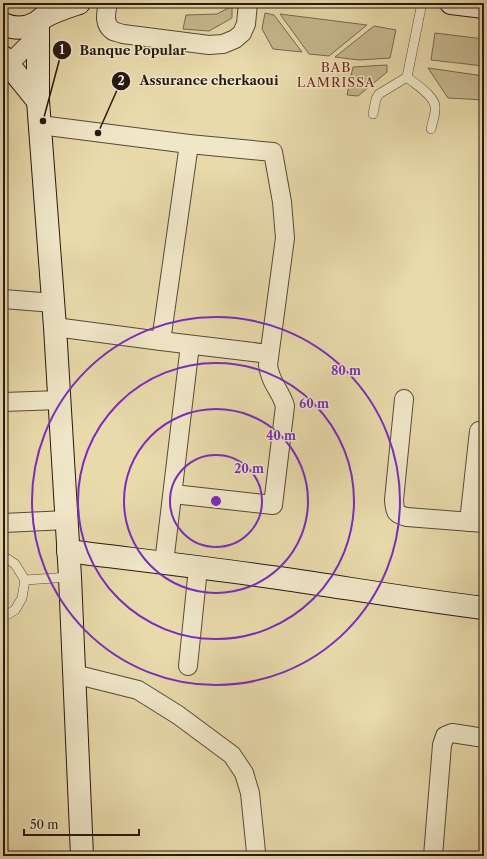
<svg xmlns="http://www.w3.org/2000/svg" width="487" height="859" viewBox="0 0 487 859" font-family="'Libre Caslon Text',serif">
	<rect width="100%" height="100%" fill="#e8daab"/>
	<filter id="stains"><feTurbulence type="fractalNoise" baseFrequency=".005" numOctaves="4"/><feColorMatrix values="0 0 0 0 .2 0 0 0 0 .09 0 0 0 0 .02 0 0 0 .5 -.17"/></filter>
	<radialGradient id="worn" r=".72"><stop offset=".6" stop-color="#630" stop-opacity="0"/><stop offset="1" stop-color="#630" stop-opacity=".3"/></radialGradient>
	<!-- garden -->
	<g fill="#c7b990" stroke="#776950">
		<path d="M 232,6 L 232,18 L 209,31 L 183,29 L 186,15 L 217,14 Z"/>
		<path d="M 265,13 L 274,15 L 302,52 L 273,49 L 262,29 Z"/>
		<path d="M 280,14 L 367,25 L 329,56 L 309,54 Z"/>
		<path d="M 374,26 L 396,30 L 390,58 L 359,60 L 335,57 Z"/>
		<path d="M 435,33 L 484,39 L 484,66 L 431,60 Z"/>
		<path d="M 387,65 L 387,72 L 358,96 L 347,95 L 353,67 Z"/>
		<path d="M 428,68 L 484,76 L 484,100 L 448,98 Z"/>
	</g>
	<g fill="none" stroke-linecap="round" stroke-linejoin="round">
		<!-- lane casing -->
		<g stroke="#574936" stroke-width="10">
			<g id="lane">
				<path d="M 407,77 C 415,84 435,96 435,107 C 436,114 432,123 431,129"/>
				<path d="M 373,114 L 376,99 L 379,94 L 407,77 L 422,3"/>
				<path d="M 3,556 L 15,564 L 25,580 L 70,577"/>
				<path d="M 3,617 L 15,610 L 22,598 L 25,580"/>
			</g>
		</g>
		<!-- street casing -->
		<g stroke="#574936" stroke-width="20">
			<g id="street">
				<path d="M 108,3 C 106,13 103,24 113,31 C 116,32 120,33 123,34 L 209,45 L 223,44 L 235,39 L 242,33 L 246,24 L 248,3"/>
				<path d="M 3,70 L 37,36"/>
				<path d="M 40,125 L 189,144 L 273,152 L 282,202 L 285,238 L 268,365 C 270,383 281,391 285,406 L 273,505 L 173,494"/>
				<path d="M 3,299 L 54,303"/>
				<path d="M 55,327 L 161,341 L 269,354"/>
				<path d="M 161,341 L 189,144"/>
				<path d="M 404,399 L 394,500 C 395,512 395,514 407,517 L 484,523"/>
				<path d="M 3,402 L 60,400"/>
				<path d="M 469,522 L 479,431"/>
				<path d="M 3,523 L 67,520"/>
				<path d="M 164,563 L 190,345"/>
				<path d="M 188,666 L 198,568"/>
				<path d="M 74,674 L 138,690 L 178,715 L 232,755 L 244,773 L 250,793 L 256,852 L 257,856"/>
				<path d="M 433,856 L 442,745 L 445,736 L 452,733 L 484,738"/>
			</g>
		</g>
		<!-- secondary casing -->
		<g stroke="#27190f" stroke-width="24">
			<g id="secondary">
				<path d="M 451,3 L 484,7"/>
				<path d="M 38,22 L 38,101 L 55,327 L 70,577 L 82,856"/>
				<path d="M 3,24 C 14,29 25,29 36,23 C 39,21 41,19 44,17 C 54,11 67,7 79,3"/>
				<path d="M 3,57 L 8,64 L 38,101"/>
				<path d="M 68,551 C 139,560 209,568 279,578 C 348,588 416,600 484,608"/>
			</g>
		</g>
		<!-- lane -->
		<use href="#lane" stroke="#f0e7c8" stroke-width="9"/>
		<!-- street -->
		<use href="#street" stroke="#f0e7c8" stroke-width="18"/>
		<!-- secondary -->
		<use href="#secondary" stroke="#f0e7c8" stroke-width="22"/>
	</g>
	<!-- distance rings -->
	<g fill="none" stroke="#7b2cbf" stroke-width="2">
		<circle cx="216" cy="501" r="46"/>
		<circle cx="216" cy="501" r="92"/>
		<circle cx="216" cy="501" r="138"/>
		<circle cx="216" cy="501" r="184"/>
	</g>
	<g text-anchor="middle" stroke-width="3" stroke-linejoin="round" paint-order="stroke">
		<!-- neighbourhood labels -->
		<g font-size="13" letter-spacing="1" fill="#7a1f14" stroke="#f0e7c8">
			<text x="336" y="72">BAB<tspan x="336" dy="15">LAMRISSA</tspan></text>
		</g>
	</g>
	<circle cx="216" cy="501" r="6" fill="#7b2cbf" stroke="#f0e7c8" stroke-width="2"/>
	<g font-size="12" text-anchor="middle" font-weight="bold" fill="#7b2cbf" stroke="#f0e7c8" stroke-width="3" stroke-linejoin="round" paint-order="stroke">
		<text x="346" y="375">80 m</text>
		<text x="314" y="408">60 m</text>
		<text x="281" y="440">40 m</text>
		<text x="249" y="473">20 m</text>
	</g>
	<!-- callouts -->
	<path fill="none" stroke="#27190f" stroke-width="1.5" d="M43 121L62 50M98 133L121 81"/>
	<g fill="#27190f" stroke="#f0e7c8" stroke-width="1.5">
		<circle cx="43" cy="121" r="4"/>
		<circle cx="98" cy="133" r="4"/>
		<circle cx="62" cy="50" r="10"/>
		<circle cx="121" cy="81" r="10"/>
	</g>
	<g font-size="12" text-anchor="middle" font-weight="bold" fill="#fff">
		<text x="62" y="54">1</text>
		<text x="121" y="85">2</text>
	</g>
	<g font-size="13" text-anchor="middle" font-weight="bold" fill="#27190f" stroke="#f0e7c8" stroke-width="3" stroke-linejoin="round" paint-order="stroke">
		<text x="133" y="55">Banque Popular</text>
		<text x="209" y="85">Assurance cherkaoui</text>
	</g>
	<!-- margin -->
	<rect width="487" height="859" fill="none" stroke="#e8daab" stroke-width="16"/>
	<rect x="4" y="4" width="479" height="851" fill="none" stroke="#27190f" stroke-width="2"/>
	<rect x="8" y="8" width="471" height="843" fill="none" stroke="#27190f"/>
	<!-- scale -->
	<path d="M24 829v6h115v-6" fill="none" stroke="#27190f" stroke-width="2"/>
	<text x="30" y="829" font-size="12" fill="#27190f" stroke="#f0e7c8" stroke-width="3" paint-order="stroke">50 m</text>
	<rect width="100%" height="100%" filter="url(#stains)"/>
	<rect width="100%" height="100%" fill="url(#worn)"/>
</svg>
